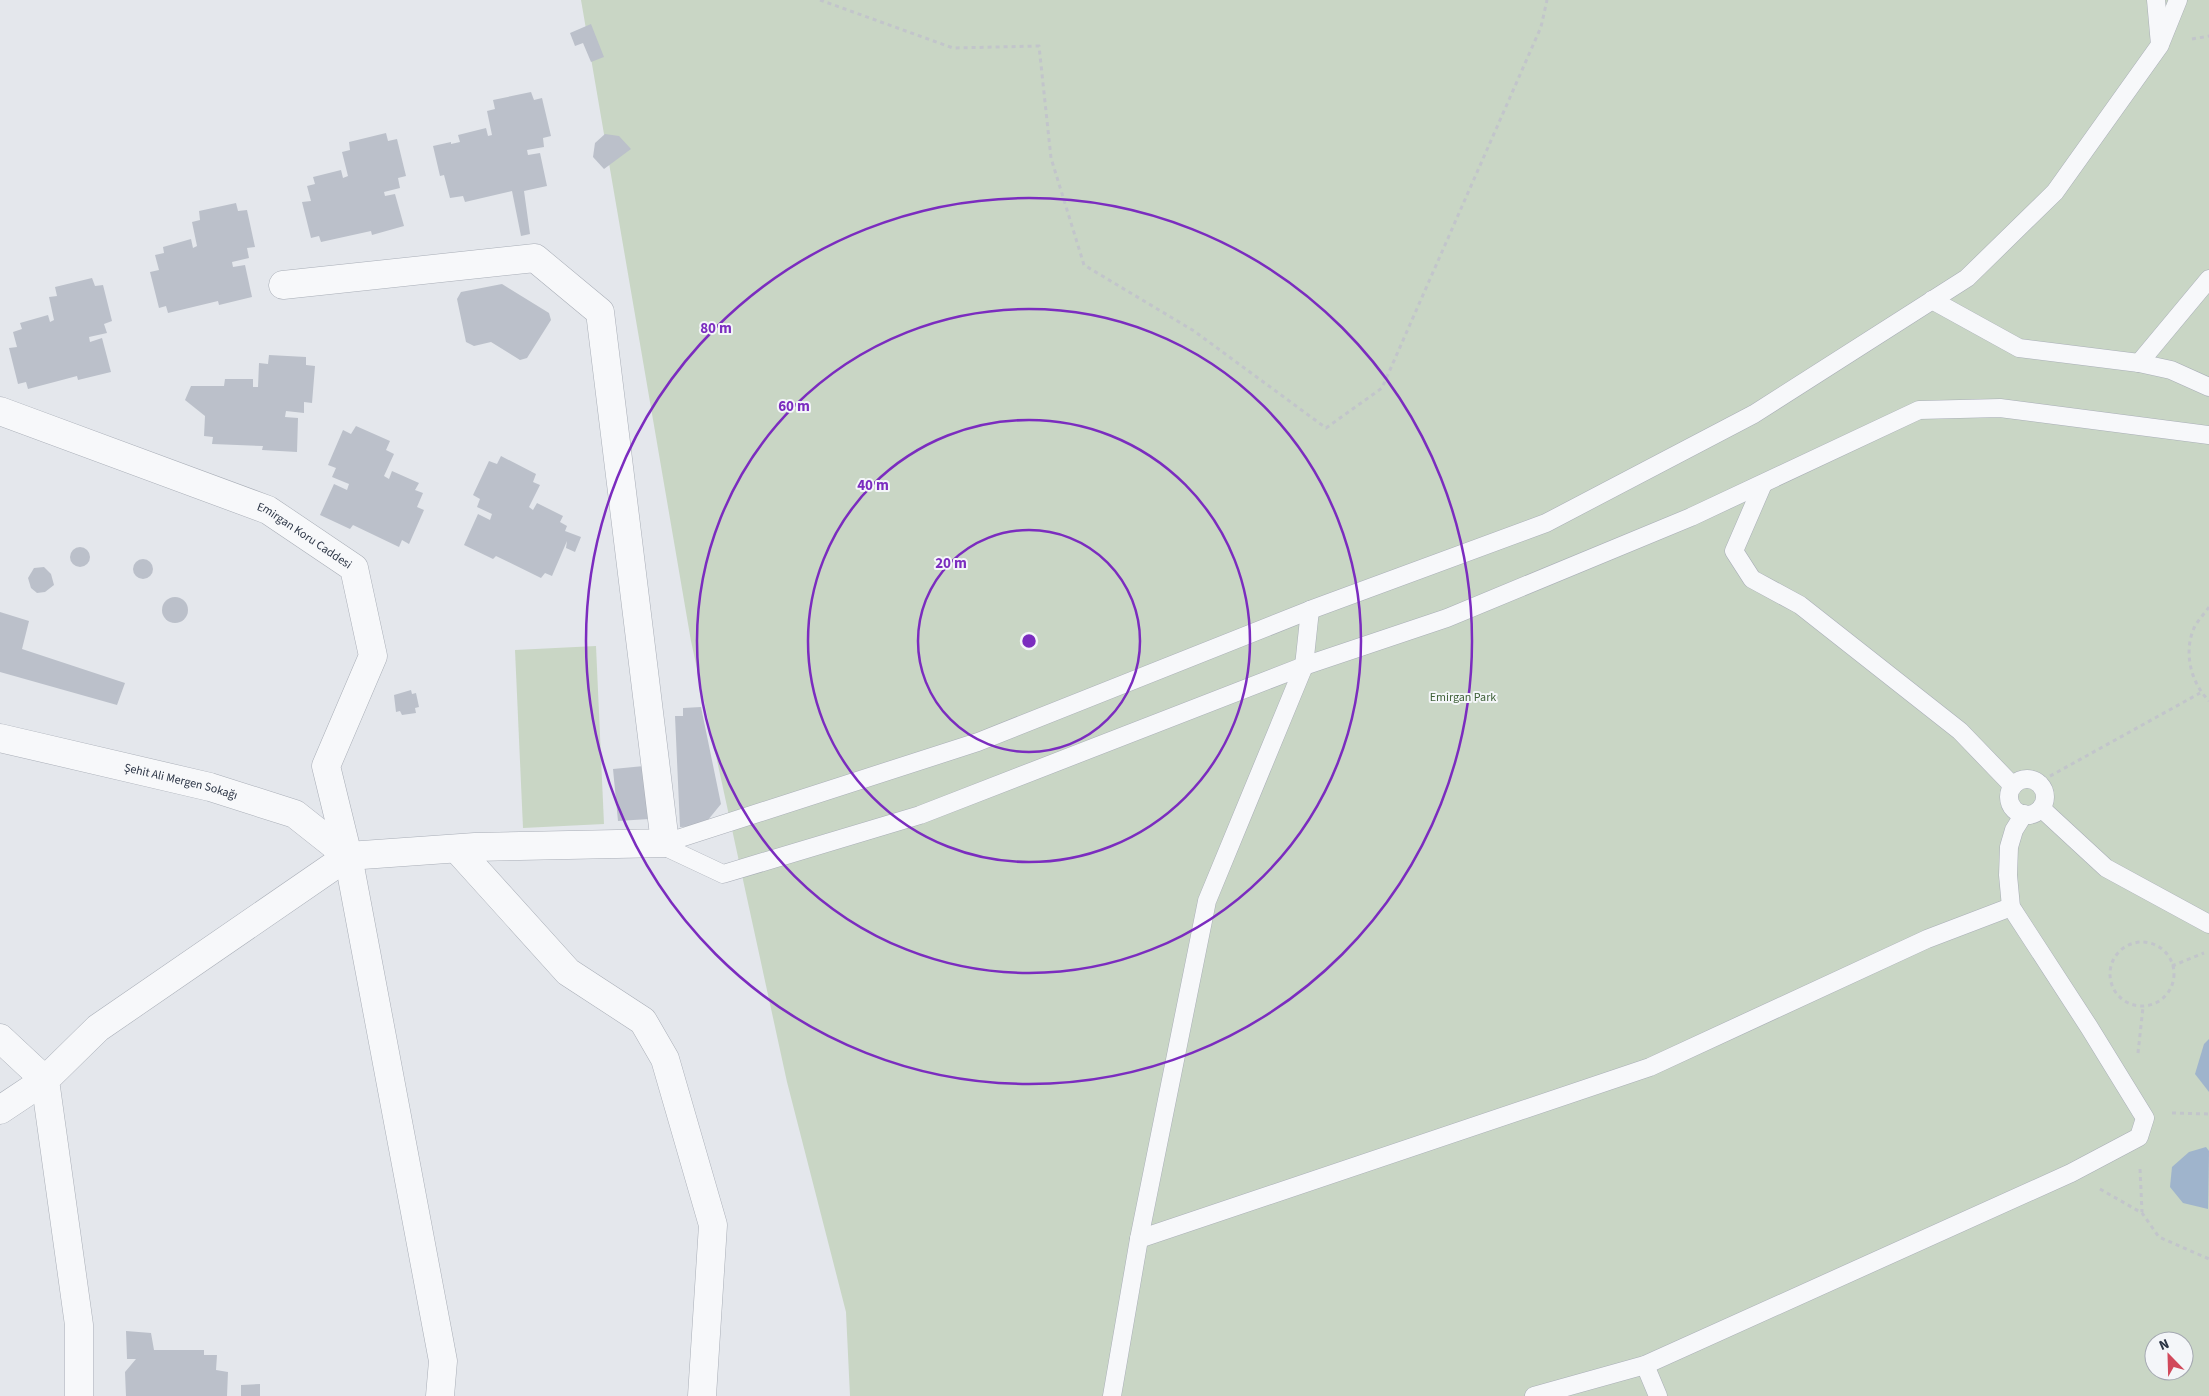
<svg xmlns="http://www.w3.org/2000/svg" width="2209" height="1396" viewBox="0 0 2209 1396" font-family="'Source Sans 3',sans-serif">
	<rect width="100%" height="100%" fill="#e4e7ec"/>
	<!-- green -->
	<g fill="#c9d6c5" fill-rule="evenodd">
		<path d="M 581,0 L 2209,0 L 2209,1396 L 850,1396 L 846,1312 L 787,1082 L 691,641 ZM 2154,1341 L 2184,1341 L 2184,1371 L 2154,1371 Z"/>
		<path d="M 596,646 L 604,824 L 523,828 L 515,650 Z"/>
	</g>
	<!-- water -->
	<g fill="#9fb4cc">
		<path d="M 2209,1039 L 2209,1092 L 2195,1074 L 2204,1044 Z"/>
		<path d="M 2206,1147 L 2209,1151 L 2208,1209 L 2183,1203 L 2170,1187 L 2172,1167 L 2189,1152 Z"/>
	</g>
	<!-- building -->
	<g fill="#bbc0ca">
		<path d="M 591,24 L 604,57 L 591,62 L 583,43 L 575,46 L 570,33 Z"/>
		<path d="M 531,92 L 534,100 L 542,98 L 551,136 L 543,138 L 544,147 L 527,150 L 528,155 L 540,153 L 547,186 L 524,191 L 530,234 L 521,236 L 512,191 L 465,202 L 463,196 L 450,198 L 444,175 L 440,176 L 433,146 L 451,142 L 451,144 L 460,142 L 458,135 L 486,128 L 488,136 L 492,135 L 487,111 L 495,109 L 493,100 Z"/>
		<path d="M 386,133 L 388,141 L 397,139 L 406,176 L 398,178 L 400,188 L 384,192 L 385,196 L 395,194 L 404,226 L 372,235 L 371,231 L 321,242 L 319,236 L 311,238 L 302,202 L 311,201 L 307,186 L 315,184 L 313,177 L 341,170 L 343,178 L 348,176 L 342,152 L 350,150 L 349,142 Z"/>
		<path d="M 605,134 L 619,136 L 631,149 L 604,169 L 593,157 L 595,143 Z"/>
		<path d="M 236,203 L 238,211 L 247,210 L 255,247 L 247,248 L 249,258 L 232,262 L 233,267 L 245,265 L 252,297 L 219,305 L 218,301 L 168,313 L 166,306 L 159,308 L 150,272 L 159,270 L 155,255 L 164,253 L 163,247 L 191,239 L 193,248 L 197,246 L 192,222 L 200,220 L 199,211 Z"/>
		<path d="M 92,278 L 95,286 L 103,285 L 112,321 L 104,324 L 107,333 L 89,337 L 90,342 L 102,338 L 111,372 L 78,380 L 77,376 L 28,389 L 26,382 L 18,384 L 9,348 L 17,347 L 13,332 L 22,329 L 20,323 L 48,315 L 50,322 L 54,320 L 49,297 L 57,296 L 55,287 Z"/>
		<path d="M 502,284 L 549,313 L 551,320 L 527,358 L 520,360 L 491,342 L 474,346 L 466,342 L 457,299 L 461,292 Z"/>
		<path d="M 269,355 L 306,357 L 306,365 L 315,366 L 312,403 L 304,402 L 304,413 L 286,411 L 285,417 L 298,418 L 297,452 L 262,450 L 263,446 L 212,444 L 213,437 L 204,436 L 205,416 L 185,400 L 191,386 L 224,386 L 225,379 L 253,379 L 253,387 L 258,387 L 259,363 L 268,364 Z"/>
		<path d="M 356,426 L 390,441 L 386,450 L 394,454 L 384,476 L 389,479 L 392,471 L 419,483 L 415,490 L 423,493 L 417,507 L 424,510 L 409,544 L 402,540 L 399,547 L 353,525 L 350,529 L 320,515 L 334,484 L 347,490 L 349,484 L 332,477 L 336,468 L 328,465 L 343,430 L 351,434 Z"/>
		<path d="M 501,456 L 536,474 L 533,482 L 540,485 L 529,507 L 533,510 L 537,503 L 563,516 L 560,522 L 567,526 L 565,531 L 581,537 L 575,552 L 566,548 L 567,541 L 552,576 L 545,573 L 541,578 L 496,556 L 493,559 L 464,545 L 478,514 L 490,520 L 492,514 L 477,507 L 480,499 L 473,495 L 489,461 L 497,464 Z"/>
		<circle cx="80" cy="557" r="10"/>
		<circle cx="143" cy="569" r="10"/>
		<path d="M 44,567 L 51,574 L 54,585 L 45,592 L 37,593 L 31,588 L 28,578 L 34,568 Z"/>
		<circle cx="175" cy="610" r="13"/>
		<path d="M 0,612 L 29,621 L 22,649 L 125,683 L 117,705 L 0,672 Z"/>
		<path d="M 411,690 L 412,694 L 416,693 L 419,707 L 415,708 L 416,713 L 402,715 L 400,711 L 396,712 L 394,695 Z"/>
		<path d="M 701,707 L 721,804 L 703,826 L 680,827 L 675,716 L 683,716 L 683,708 Z"/>
		<path d="M 644,766 L 649,819 L 618,821 L 613,769 Z"/>
		<path d="M 126,1331 L 151,1333 L 154,1350 L 204,1350 L 204,1355 L 217,1355 L 216,1370 L 228,1372 L 227,1396 L 126,1396 L 125,1372 L 136,1359 L 127,1359 Z"/>
		<path d="M 260,1384 L 260,1396 L 241,1396 L 241,1385 Z"/>
	</g>
	<g fill="none" stroke-linecap="round" stroke-linejoin="round">
		<!-- service casing -->
		<g stroke="#a9aeb7" stroke-width="19">
			<g id="service">
				<path d="M 2161,42 L 2178,0"/>
				<path d="M 1932,300 L 2019,348 L 2139,363 L 2171,370 L 2209,387"/>
				<path d="M 2139,363 L 2209,279"/>
				<path d="M 1763,484 L 1734,551 L 1752,579 L 1800,605 L 1960,731 L 2013,786"/>
				<circle cx="2027" cy="797" r="18"/>
				<path d="M 2041,808 L 2106,868 L 2209,924"/>
				<path d="M 657,843 L 723,874 L 920,815 L 1304,666 L 1447,618 L 1691,517 L 1919,410 L 2000,408 L 2209,435"/>
				<path d="M 665,843 L 978,742 L 1310,610 L 1546,523 L 1754,414 L 1967,278 L 2055,192 L 2160,45 L 2156,0"/>
				<path d="M 1139,1239 L 1650,1067 L 1927,939 L 2011,907"/>
				<path d="M 1645,1365 L 1658,1396"/>
				<path d="M 1112,1396 L 1139,1239 L 1207,901 L 1304,666 L 1310,610"/>
				<path d="M 1534,1396 L 1645,1365 L 2071,1173 L 2139,1137 L 2145,1118 L 2089,1027 L 2011,907 L 2008,875 L 2009,847 L 2014,830 L 2024,814"/>
			</g>
		</g>
		<!-- minor casing -->
		<g stroke="#a9aeb7" stroke-width="29">
			<g id="minor">
				<path id="s1" d="M 0,411 L 268,510 L 354,568 L 373,656 L 326,766 L 348,856 L 443,1361 L 440,1396"/>
				<path id="s2" d="M 0,738 L 210,787 L 295,814 L 348,856"/>
				<path d="M 457,849 L 568,972 L 643,1021 L 665,1059 L 713,1225 L 702,1396"/>
				<path d="M 0,1038 L 45,1080 L 0,1110"/>
				<path d="M 79,1396 L 79,1325 L 45,1080 L 98,1028 L 348,856 L 475,847 L 665,843 L 600,312 L 535,258 L 283,285"/>
			</g>
		</g>
		<!-- path -->
		<g stroke="#c2c5cb" stroke-width="3" stroke-dasharray="4 4" stroke-linecap="butt">
			<path d="M 820,0 L 953,48 L 1039,46 L 1051,158 L 1084,265 L 1194,331 L 1326,428 L 1382,388 L 1541,27 L 1547,0"/>
			<path d="M 2192,39 L 2209,36"/>
			<path d="M 2209,607 C 2205,613 2199,619 2195,626 C 2183,650 2190,682 2209,701"/>
			<path d="M 2043,780 L 2200,693"/>
			<circle cx="2142" cy="974" r="32"/>
			<path d="M 2172,966 L 2204,953"/>
			<path d="M 2138,1053 L 2143,1007"/>
			<path d="M 2172,1113 L 2209,1114"/>
			<path d="M 2140,1169 L 2142,1212"/>
			<path d="M 2100,1189 L 2142,1213 L 2159,1237 L 2209,1259"/>
		</g>
		<!-- service -->
		<use href="#service" stroke="#f7f8fa" stroke-width="18"/>
		<!-- minor -->
		<use href="#minor" stroke="#f7f8fa" stroke-width="28"/>
	</g>
	<!-- distance rings -->
	<g fill="none" stroke="#7b2cbf" stroke-width="2.5">
		<circle cx="1029" cy="641" r="111"/>
		<circle cx="1029" cy="641" r="221"/>
		<circle cx="1029" cy="641" r="332"/>
		<circle cx="1029" cy="641" r="443"/>
	</g>
	<g text-anchor="middle" stroke-width="4" stroke-linejoin="round" paint-order="stroke">
		<!-- street labels -->
		<g font-size="12" fill="#2b3445" stroke="#f4f6f9">
			<text dy="4" stroke="none"><textPath href="#s1" startOffset="330">Emirgan Koru Caddesi</textPath></text>
			<text dy="4" stroke="none"><textPath href="#s2" startOffset="186">Şehit Ali Mergen Sokağı</textPath></text>
		</g>
		<!-- park labels -->
		<g font-size="12" fill="#3f6138" stroke="#f4f6f9">
			<text x="1463" y="701">Emirgan Park</text>
		</g>
	</g>
	<circle cx="1029" cy="641" r="8" fill="#7b2cbf" stroke="#f4f6f9" stroke-width="2.5"/>
	<g font-size="15" text-anchor="middle" font-weight="bold" fill="#7b2cbf" stroke="#f4f6f9" stroke-width="4" stroke-linejoin="round" paint-order="stroke">
		<text x="716" y="333">80 m</text>
		<text x="794" y="411">60 m</text>
		<text x="873" y="490">40 m</text>
		<text x="951" y="568">20 m</text>
	</g>
	<!-- north arrow -->
	<g transform="translate(2169 1356) rotate(337)"><circle r="24" fill="#f4f6f9" stroke="#a4a8b1"/>
	<path d="M0-4L9 19L0 12L-9 19Z" fill="#d1495b"/>
	<text y="-8" font-size="14" font-weight="bold" text-anchor="middle" fill="#2b3445">N</text>
	</g>
</svg>
